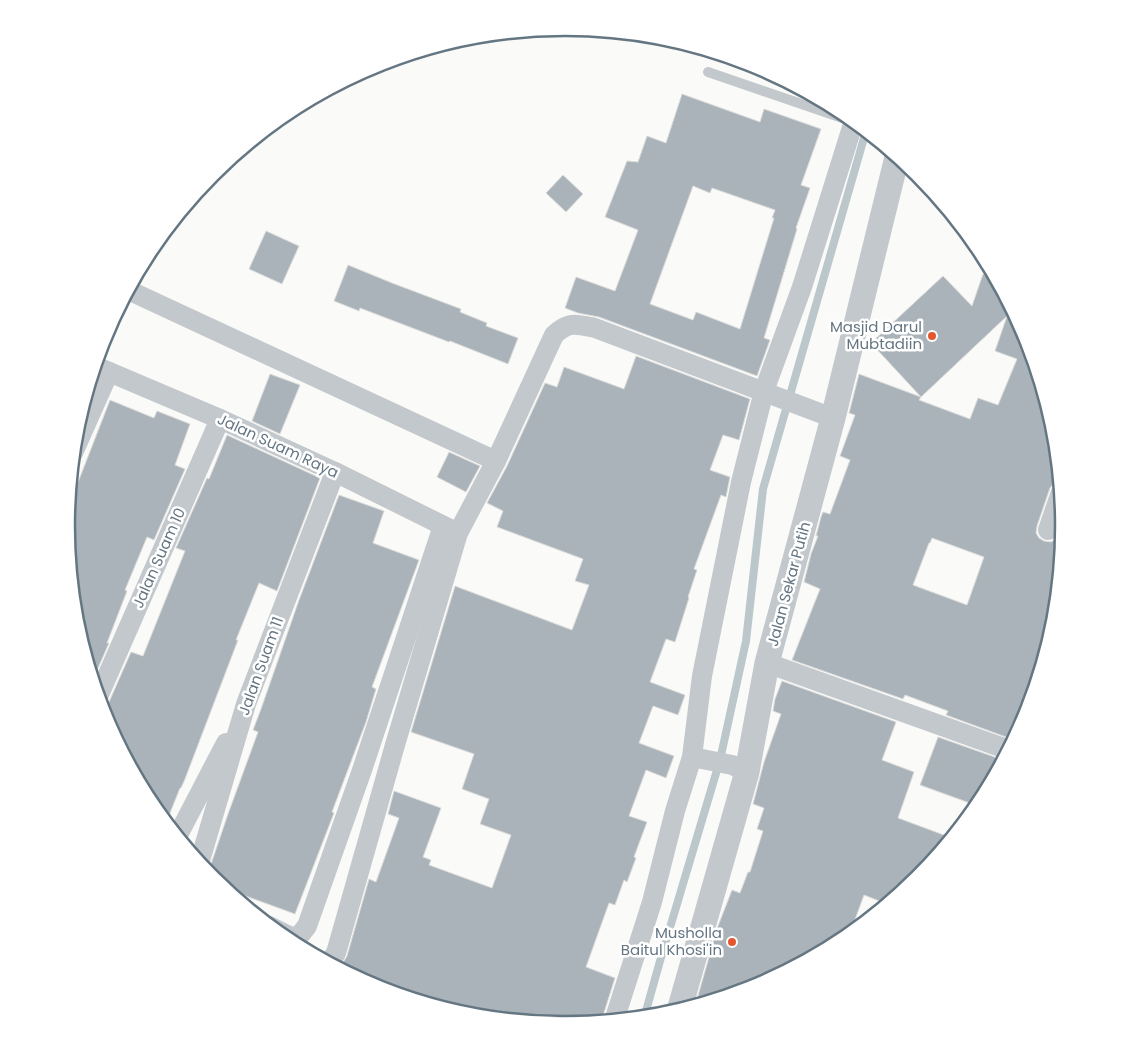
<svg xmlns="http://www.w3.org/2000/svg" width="1130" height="1053" viewBox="0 0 1130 1053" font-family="Poppins,sans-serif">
	<rect width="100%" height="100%" fill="#fafaf8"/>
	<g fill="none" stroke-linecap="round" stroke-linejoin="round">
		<!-- stream -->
		<path stroke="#bbc7cb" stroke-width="8" d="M 644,1018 L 660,961 L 720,760 L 746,641 L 763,489 L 866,131"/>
	</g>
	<!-- building -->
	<g fill="#aab3b9" stroke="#dcdcda" fill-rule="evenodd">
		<path d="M 682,94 L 760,122 L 764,109 L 821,129 L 801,185 L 810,188 L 796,228 L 797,229 L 764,338 L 770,340 L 757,376 L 599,317 L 578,313 L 565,308 L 576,277 L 615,291 L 638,230 L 605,217 L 627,161 L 638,162 L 647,136 L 666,143 ZM 693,186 L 710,193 L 712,188 L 775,210 L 772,218 L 774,218 L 740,329 L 696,312 L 693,320 L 650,304 Z"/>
		<path d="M 563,175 L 583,194 L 566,212 L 546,193 Z"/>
		<path d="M 266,231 L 299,246 L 282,284 L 249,269 Z"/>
		<path d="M 348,265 L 392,283 L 461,309 L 460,312 L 487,323 L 486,326 L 518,338 L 508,364 L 450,341 L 449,342 L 360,308 L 359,311 L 334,301 Z"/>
		<path d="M 983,274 L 996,279 L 1026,336 L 1054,429 L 1059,480 L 1054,483 L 1050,488 L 1037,526 L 1036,533 L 1039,538 L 1044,541 L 1051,542 L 1056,539 L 1059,534 L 1063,521 L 1064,527 L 1054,624 L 1041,669 L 1022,721 L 1024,722 L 1014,740 L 946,715 L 948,711 L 905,695 L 903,699 L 792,660 L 820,589 L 804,582 L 811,554 L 818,536 L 816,536 L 821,517 L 823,512 L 830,514 L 850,460 L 840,456 L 855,415 L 849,413 L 859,374 L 921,397 L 919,400 L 970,419 L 978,398 L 998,405 L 1017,359 L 995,351 L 1007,316 L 921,397 L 871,343 L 943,276 L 972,306 ZM 932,538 L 984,557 L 967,605 L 913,585 L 929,543 L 930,543 Z"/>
		<path d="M 636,356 L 750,399 L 739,440 L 723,435 L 710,470 L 730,477 L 726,497 L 721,495 L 694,569 L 697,570 L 688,597 L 689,598 L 675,642 L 666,639 L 650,682 L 685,695 L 678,715 L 653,706 L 639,743 L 674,756 L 666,778 L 646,770 L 629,816 L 647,822 L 634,857 L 636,858 L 627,882 L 624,880 L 615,905 L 609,903 L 586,967 L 615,978 L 601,1022 L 565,1026 L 467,1016 L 374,987 L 339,969 L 347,956 L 369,879 L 376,882 L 399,818 L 388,814 L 394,791 L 441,808 L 423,857 L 431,860 L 429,865 L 492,888 L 511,835 L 480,824 L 489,799 L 462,789 L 474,754 L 411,732 L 455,586 L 572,630 L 589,585 L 575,581 L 583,559 L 497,527 L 503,511 L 487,503 L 507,466 L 545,383 L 557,387 L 564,367 L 624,389 Z"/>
		<path d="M 270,374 L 300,385 L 280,434 L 252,421 Z"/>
		<path d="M 110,400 L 154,418 L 157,411 L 190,424 L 175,465 L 185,469 L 154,540 L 147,537 L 125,590 L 127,591 L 107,643 L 109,643 L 95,675 L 91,674 L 76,624 L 66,526 L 68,508 Z"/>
		<path d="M 227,435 L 320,478 L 277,591 L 259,583 L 236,640 L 238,640 L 185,779 L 181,788 L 180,788 L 166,823 L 150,803 L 104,717 L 102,712 L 104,707 L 109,702 L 131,652 L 143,656 L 185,551 L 176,548 L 207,478 L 209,479 Z"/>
		<path d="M 449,452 L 480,466 L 466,492 L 437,477 Z"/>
		<path d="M 339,495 L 384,511 L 373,543 L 419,560 L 372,687 L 376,689 L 366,722 L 332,812 L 334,813 L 295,914 L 221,887 L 212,879 L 207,873 L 210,867 L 228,814 L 258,732 L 253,730 L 261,709 L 299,600 Z"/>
		<path d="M 782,681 L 896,722 L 882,760 L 914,772 L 898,818 L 952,838 L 918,879 L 887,904 L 864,895 L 849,936 L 842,942 L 756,988 L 695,1006 L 718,926 L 732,890 L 740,893 L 748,872 L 750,872 L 763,831 L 757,829 L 764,808 L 753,804 L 764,762 L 781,714 L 773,711 L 775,699 Z"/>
		<path d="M 938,737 L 1003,760 L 978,806 L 920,785 Z"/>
	</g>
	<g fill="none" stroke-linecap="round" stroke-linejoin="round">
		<!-- service -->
		<path stroke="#c3c8cc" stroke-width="10" d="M 708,72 L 854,122"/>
		<!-- minor -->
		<g stroke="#c3c8cc" stroke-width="20">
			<path d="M 128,290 L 496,461"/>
			<path d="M 95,366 L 220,419 L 335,472 L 454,531"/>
			<path d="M 73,453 L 109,372"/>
			<path d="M 1048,530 L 1061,492"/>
			<path d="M 767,663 L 1009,750"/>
			<path d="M 98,697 L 220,419"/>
			<path d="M 692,757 L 732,765 L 747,772"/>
			<path d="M 177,837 L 226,743"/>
			<path d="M 199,864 L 246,704 L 335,472"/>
			<path d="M 269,926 L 291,937 L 300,935 L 307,926 L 362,770 L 443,526"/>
			<path d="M 329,963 L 336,953 L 395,745 L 458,533 L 496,461 L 554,335 C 569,321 576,324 595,328 L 833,418"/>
			<path d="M 614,1021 L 652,902 L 675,811 L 692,757 L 702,676 L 741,482 L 764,391 L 802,287 L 854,121"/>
		</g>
		<!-- tertiary -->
		<path stroke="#c3c8cc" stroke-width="25" d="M 679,1011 L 747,772 L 767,663 L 833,418 L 897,157"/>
	</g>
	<!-- markers -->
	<g fill="#e4572e" stroke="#fff" stroke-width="2">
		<circle cx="932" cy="336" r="5"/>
		<circle cx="732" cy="942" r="5"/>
	</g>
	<g text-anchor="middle" stroke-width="5" stroke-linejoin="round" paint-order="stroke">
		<!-- poi labels -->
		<g font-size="15" fill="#657683" stroke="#fff" text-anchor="end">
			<text x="922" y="332">Masjid Darul<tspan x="922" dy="17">Mubtadiin</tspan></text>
			<text x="722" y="938">Musholla<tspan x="722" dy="17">Baitul Khosi'in</tspan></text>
		</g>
		<!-- street labels -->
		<g font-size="15" fill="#657683" stroke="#fff">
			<text transform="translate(278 446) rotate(25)" y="5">Jalan Suam Raya</text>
			<text transform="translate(159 558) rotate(-66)" y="5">Jalan Suam 10</text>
			<text transform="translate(789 584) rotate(-75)" y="5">Jalan Sekar Putih</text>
			<text transform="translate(261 666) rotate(-70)" y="5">Jalan Suam 11</text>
		</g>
	</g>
	<!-- crop -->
	<path d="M0 0H1130V1053H0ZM75 526a490 490 0 1 1 980 0a490 490 0 1 1-980 0Z" fill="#fff" fill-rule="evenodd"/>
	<path fill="none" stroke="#657683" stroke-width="2.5" d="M75 526a490 490 0 1 1 980 0a490 490 0 1 1-980 0Z"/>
</svg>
